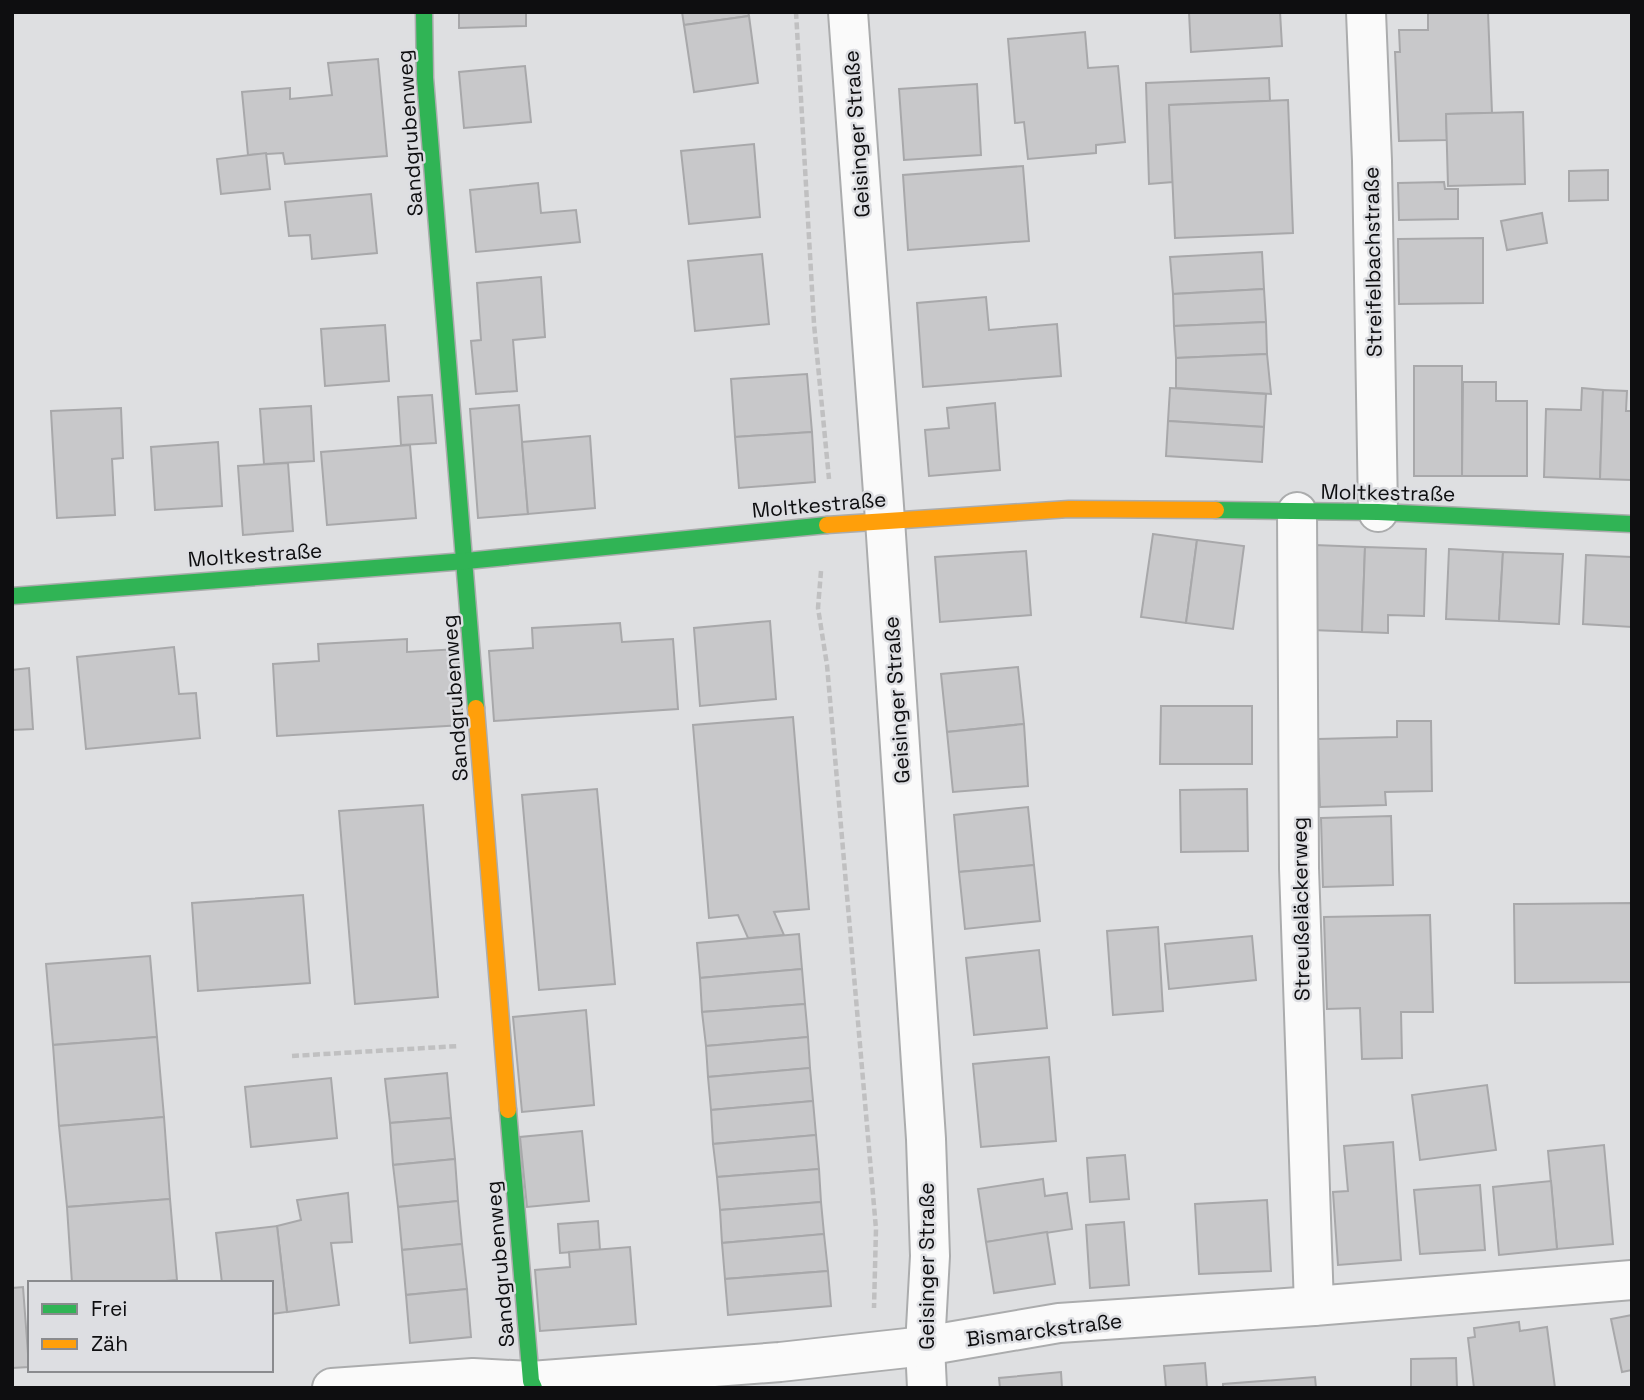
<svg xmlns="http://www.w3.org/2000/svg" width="1644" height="1400" viewBox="0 0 1644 1400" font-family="'Space Grotesk',sans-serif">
	<rect width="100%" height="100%" fill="#dedfe1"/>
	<!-- building -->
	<g fill="#c8c8ca" stroke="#a8a8aa" stroke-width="2">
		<path d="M 459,12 L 526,12 L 526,26 L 459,28 Z"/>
		<path d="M 682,12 L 748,12 L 749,16 L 684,25 Z"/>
		<path d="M 1189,12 L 1280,12 L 1282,46 L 1191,52 Z"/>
		<path d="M 1428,12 L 1488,12 L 1492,113 L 1446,114 L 1447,140 L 1399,141 L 1395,52 L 1400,52 L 1399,30 L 1428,30 Z"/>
		<path d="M 749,16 L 758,83 L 694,92 L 684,25 Z"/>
		<path d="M 1085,32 L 1088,68 L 1118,66 L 1125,142 L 1096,145 L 1096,153 L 1028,159 L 1024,122 L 1015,123 L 1008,39 Z"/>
		<path d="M 378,59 L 387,156 L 285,164 L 283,153 L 248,155 L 242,92 L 290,88 L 290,99 L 332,95 L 328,63 Z"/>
		<path d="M 525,66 L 531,122 L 464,128 L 459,72 Z"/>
		<path d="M 1269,78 L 1270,101 L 1169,105 L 1173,182 L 1149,184 L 1146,83 Z"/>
		<path d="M 977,84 L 981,155 L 904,160 L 899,89 Z"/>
		<path d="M 1288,100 L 1293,233 L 1175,238 L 1169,105 Z"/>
		<path d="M 1523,112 L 1525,184 L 1448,186 L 1446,114 Z"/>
		<path d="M 754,144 L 760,217 L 689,224 L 681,151 Z"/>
		<path d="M 266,153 L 270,189 L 221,194 L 217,159 Z"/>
		<path d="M 1023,166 L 1029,241 L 908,250 L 903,175 Z"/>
		<path d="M 1608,170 L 1608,200 L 1569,201 L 1569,171 Z"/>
		<path d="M 1444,182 L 1445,189 L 1458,189 L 1458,219 L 1399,220 L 1398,183 Z"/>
		<path d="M 538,183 L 541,213 L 576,210 L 580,242 L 476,252 L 470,190 Z"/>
		<path d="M 371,194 L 377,253 L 312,259 L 310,235 L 289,236 L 285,202 Z"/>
		<path d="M 1542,213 L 1547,243 L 1507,250 L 1501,221 Z"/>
		<path d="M 1483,238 L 1483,303 L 1399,304 L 1398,239 Z"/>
		<path d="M 1262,252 L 1264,289 L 1173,294 L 1170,257 Z"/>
		<path d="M 762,254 L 769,324 L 695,331 L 688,261 Z"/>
		<path d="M 541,277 L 545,337 L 513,340 L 517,391 L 476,394 L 471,341 L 481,340 L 477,283 Z"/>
		<path d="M 1264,289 L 1266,322 L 1174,326 L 1173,294 Z"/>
		<path d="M 986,297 L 989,330 L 1057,324 L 1061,376 L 923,387 L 917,303 Z"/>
		<path d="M 1266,322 L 1267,354 L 1176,358 L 1174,326 Z"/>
		<path d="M 385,325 L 389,381 L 325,386 L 321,329 Z"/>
		<path d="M 1267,354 L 1271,394 L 1176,388 L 1176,358 Z"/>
		<rect x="1414" y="366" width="48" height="110"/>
		<path d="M 807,374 L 812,432 L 735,437 L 731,379 Z"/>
		<path d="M 1463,382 L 1496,382 L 1496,401 L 1527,401 L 1527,476 L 1462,476 Z"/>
		<path d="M 1170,388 L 1266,394 L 1264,427 L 1168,421 Z"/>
		<path d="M 1582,388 L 1603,390 L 1600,479 L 1544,477 L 1546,409 L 1581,410 Z"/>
		<path d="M 1603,390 L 1627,391 L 1626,411 L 1632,411 L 1632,480 L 1600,479 Z"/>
		<path d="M 432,395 L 436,443 L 401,445 L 398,397 Z"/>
		<path d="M 995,403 L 1000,470 L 929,476 L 925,430 L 949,428 L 947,408 Z"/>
		<path d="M 519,405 L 528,514 L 478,518 L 470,409 Z"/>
		<path d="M 311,406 L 314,461 L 264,464 L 260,409 Z"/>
		<path d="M 121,408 L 123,458 L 112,459 L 115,515 L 57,518 L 51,411 Z"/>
		<path d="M 1168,421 L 1264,427 L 1262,462 L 1166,456 Z"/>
		<path d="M 812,432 L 815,482 L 739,488 L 735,437 Z"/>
		<path d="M 590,436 L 595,508 L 528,514 L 522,442 Z"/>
		<path d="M 218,442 L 222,506 L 155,510 L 151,447 Z"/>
		<path d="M 410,445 L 416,518 L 327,525 L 321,452 Z"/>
		<path d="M 288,463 L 293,531 L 243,535 L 238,466 Z"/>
		<path d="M 1153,534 L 1197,540 L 1186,623 L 1141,617 Z"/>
		<path d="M 1197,540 L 1244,546 L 1233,629 L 1186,623 Z"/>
		<path d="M 1314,545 L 1365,547 L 1362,632 L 1312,630 Z"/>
		<path d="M 1365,547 L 1426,549 L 1424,616 L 1388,615 L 1388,633 L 1362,632 Z"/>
		<path d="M 1449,549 L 1503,552 L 1499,621 L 1446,619 Z"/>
		<path d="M 1026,551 L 1031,615 L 940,622 L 935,557 Z"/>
		<path d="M 1503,552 L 1563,554 L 1559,624 L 1499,621 Z"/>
		<path d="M 1586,555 L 1632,557 L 1632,627 L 1583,624 Z"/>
		<path d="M 770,621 L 776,699 L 700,706 L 694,628 Z"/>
		<path d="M 620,623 L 622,642 L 673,639 L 678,709 L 494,721 L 489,651 L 533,648 L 532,628 Z"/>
		<path d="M 407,639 L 407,652 L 458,649 L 463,725 L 277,736 L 273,664 L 319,661 L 318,644 Z"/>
		<path d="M 174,647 L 179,694 L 196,693 L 200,738 L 86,749 L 77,657 Z"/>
		<path d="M 1018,667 L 1024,724 L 947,732 L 941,674 Z"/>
		<path d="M 29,668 L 33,729 L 12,730 L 12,670 Z"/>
		<path d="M 1161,706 L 1252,706 L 1252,764 L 1160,764 Z"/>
		<path d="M 793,717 L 809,909 L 774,912 L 784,935 L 748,938 L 738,915 L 709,918 L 693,725 Z"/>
		<path d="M 1397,721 L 1431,721 L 1432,791 L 1385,792 L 1386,805 L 1320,807 L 1318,739 L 1397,737 Z"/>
		<path d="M 1024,724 L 1028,786 L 953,792 L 947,732 Z"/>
		<path d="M 597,789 L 615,984 L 539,990 L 522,795 Z"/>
		<path d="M 1247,789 L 1248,851 L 1181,852 L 1180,790 Z"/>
		<path d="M 423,805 L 438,997 L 355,1004 L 339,811 Z"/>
		<path d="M 1028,807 L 1034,865 L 959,872 L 954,815 Z"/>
		<path d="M 1391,816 L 1393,885 L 1323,887 L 1321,818 Z"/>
		<path d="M 1034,865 L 1040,921 L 965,929 L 959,872 Z"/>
		<path d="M 303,895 L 310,983 L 198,991 L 192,903 Z"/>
		<path d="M 1632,903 L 1632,982 L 1515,983 L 1514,904 Z"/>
		<path d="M 1430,915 L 1433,1012 L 1401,1012 L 1402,1058 L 1362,1059 L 1360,1008 L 1327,1009 L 1324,917 Z"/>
		<path d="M 1158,927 L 1163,1011 L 1113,1015 L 1107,931 Z"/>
		<path d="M 799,934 L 802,969 L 700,978 L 697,943 Z"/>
		<path d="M 1252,936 L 1256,980 L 1169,989 L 1165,944 Z"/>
		<path d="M 1039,950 L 1047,1028 L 974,1035 L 966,958 Z"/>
		<path d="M 150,956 L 157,1037 L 53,1045 L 46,964 Z"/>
		<path d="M 802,969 L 805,1004 L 702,1012 L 700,978 Z"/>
		<path d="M 805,1004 L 808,1037 L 706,1046 L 702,1012 Z"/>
		<path d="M 586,1010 L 594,1105 L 522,1112 L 513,1017 Z"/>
		<path d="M 157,1037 L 164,1117 L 59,1126 L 53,1045 Z"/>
		<path d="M 808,1037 L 810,1068 L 708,1077 L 706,1046 Z"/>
		<path d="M 1049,1057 L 1056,1141 L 981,1147 L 973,1064 Z"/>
		<path d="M 810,1068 L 813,1101 L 711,1110 L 708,1077 Z"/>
		<path d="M 447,1073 L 451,1118 L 390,1123 L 385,1079 Z"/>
		<path d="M 331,1078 L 337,1138 L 251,1147 L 245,1087 Z"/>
		<path d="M 1487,1085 L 1496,1150 L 1420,1160 L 1412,1095 Z"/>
		<path d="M 813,1101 L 816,1135 L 713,1144 L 711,1110 Z"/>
		<path d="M 164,1117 L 170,1199 L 67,1207 L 59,1126 Z"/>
		<path d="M 451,1118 L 455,1159 L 393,1165 L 390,1123 Z"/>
		<path d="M 582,1131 L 589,1201 L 527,1207 L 520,1137 Z"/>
		<path d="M 816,1135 L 819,1169 L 717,1177 L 713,1144 Z"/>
		<path d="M 1393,1142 L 1401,1260 L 1338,1265 L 1333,1192 L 1348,1191 L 1344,1146 Z"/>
		<path d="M 1604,1145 L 1613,1244 L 1557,1249 L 1548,1151 Z"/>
		<path d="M 1125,1155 L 1129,1199 L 1090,1202 L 1087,1158 Z"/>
		<path d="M 455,1159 L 458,1201 L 398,1207 L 393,1165 Z"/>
		<path d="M 819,1169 L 821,1202 L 720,1210 L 717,1177 Z"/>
		<path d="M 1043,1179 L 1045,1196 L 1067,1193 L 1072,1229 L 986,1242 L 978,1189 Z"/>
		<path d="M 1551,1181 L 1557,1249 L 1499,1255 L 1493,1187 Z"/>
		<path d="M 1480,1185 L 1485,1250 L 1420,1254 L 1414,1190 Z"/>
		<path d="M 348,1193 L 352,1242 L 331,1243 L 339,1305 L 287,1312 L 277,1226 L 301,1220 L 297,1200 Z"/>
		<path d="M 170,1199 L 177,1280 L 143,1283 L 72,1283 L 67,1207 Z"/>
		<path d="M 1267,1200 L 1271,1271 L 1199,1274 L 1195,1204 Z"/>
		<path d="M 458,1201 L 462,1244 L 402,1250 L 398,1207 Z"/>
		<path d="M 821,1202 L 824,1234 L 722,1243 L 720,1210 Z"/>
		<path d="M 598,1221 L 600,1250 L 560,1253 L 558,1224 Z"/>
		<path d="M 1124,1222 L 1129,1285 L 1090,1288 L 1086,1225 Z"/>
		<path d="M 277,1226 L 287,1312 L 271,1314 L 271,1283 L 222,1283 L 216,1233 Z"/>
		<path d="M 1047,1232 L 1055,1284 L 994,1293 L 986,1242 Z"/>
		<path d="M 824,1234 L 828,1271 L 725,1279 L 722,1243 Z"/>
		<path d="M 462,1244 L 467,1289 L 406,1295 L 402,1250 Z"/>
		<path d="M 630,1247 L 636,1324 L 540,1331 L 535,1270 L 570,1267 L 569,1252 Z"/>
		<path d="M 828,1271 L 831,1306 L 728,1315 L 725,1279 Z"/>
		<path d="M 23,1287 L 29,1367 L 12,1368 L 12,1288 Z"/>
		<path d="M 467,1289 L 471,1337 L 410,1343 L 406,1295 Z"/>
		<path d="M 1632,1315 L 1632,1370 L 1622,1372 L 1611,1319 Z"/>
		<path d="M 1519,1322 L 1520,1331 L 1547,1327 L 1555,1388 L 1474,1388 L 1468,1338 L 1475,1337 L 1474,1328 Z"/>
		<path d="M 1456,1358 L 1457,1388 L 1411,1388 L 1411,1359 Z"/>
		<path d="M 1205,1363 L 1207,1388 L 1166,1388 L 1164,1366 Z"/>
		<path d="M 1061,1372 L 1062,1388 L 1000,1388 L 999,1378 Z"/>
		<path d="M 1315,1377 L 1316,1388 L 1223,1388 L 1223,1384 Z"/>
	</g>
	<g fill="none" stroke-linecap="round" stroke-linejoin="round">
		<!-- street casing -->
		<g stroke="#abacad" stroke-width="42">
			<g id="street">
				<path d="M 848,12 L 885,520 L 926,1139 L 930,1256 L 925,1346 L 927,1388"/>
				<path d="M 1366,12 L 1372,161 L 1378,512"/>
				<path d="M 1297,512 L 1299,868 L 1314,1306"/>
				<path d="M 332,1388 L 473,1378 L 531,1381 L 780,1362 L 925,1346 L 1059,1323 L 1314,1306 L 1632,1280"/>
			</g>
		</g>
		<!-- fast casing -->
		<g stroke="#abacad" stroke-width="19">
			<g id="fast">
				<path d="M 424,12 L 425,78 L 476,708"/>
				<path d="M 1216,510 L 1378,512 L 1632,524"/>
				<path d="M 12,596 L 466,561 L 827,525"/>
				<path d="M 508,1110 L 531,1381 L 534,1388"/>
			</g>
		</g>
		<!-- slow casing -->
		<g stroke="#abacad" stroke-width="19">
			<g id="slow">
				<path d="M 827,525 L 1069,509 L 1216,510"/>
				<path d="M 476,708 L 508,1110"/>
			</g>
		</g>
		<!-- path -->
		<g stroke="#c0c0c1" stroke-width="4.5" stroke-dasharray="7 3.5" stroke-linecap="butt">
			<path d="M 796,12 L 814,324 L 829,479"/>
			<path d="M 821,571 L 818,608 L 827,665 L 876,1229 L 874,1308"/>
			<path d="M 292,1056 L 459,1046"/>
		</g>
		<!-- street -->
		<use href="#street" stroke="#fafafa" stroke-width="38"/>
		<!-- fast -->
		<use href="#fast" stroke="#30b455" stroke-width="16"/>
		<!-- slow -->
		<use href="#slow" stroke="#ff9f0a" stroke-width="16"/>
	</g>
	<g text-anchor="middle" stroke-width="5" stroke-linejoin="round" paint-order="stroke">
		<!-- street labels -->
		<g font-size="21" fill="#0e0e10" stroke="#dddee2">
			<text transform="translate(410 133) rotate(-94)" y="7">Sandgrubenweg</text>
			<text transform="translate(857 134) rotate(-94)" y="7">Geisinger Straße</text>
			<text transform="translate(1373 262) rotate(-91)" y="7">Streifelbachstraße</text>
			<text transform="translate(1388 493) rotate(1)" y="7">Moltkestraße</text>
			<text transform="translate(819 505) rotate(-5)" y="7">Moltkestraße</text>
			<text transform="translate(255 555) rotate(-4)" y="7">Moltkestraße</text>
			<text transform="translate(455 698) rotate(-94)" y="7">Sandgrubenweg</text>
			<text transform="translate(897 700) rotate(-94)" y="7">Geisinger Straße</text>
			<text transform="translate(1301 909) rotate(-91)" y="7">Streußeläckerweg</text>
			<text transform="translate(500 1264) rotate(-95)" y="7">Sandgrubenweg</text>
			<text transform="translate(927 1266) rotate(-90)" y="7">Geisinger Straße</text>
			<text transform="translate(1044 1330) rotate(-7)" y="7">Bismarckstraße</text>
		</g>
	</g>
	<!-- border -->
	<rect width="1644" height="1400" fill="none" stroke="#0e0e10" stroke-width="28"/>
	<!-- legend -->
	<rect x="28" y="1281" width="245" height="91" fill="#dddee2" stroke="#8a8b8e" stroke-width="2"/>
	<rect x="42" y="1304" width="35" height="10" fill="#30b455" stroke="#8a8b8e" stroke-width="2"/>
	<text x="91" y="1316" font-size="21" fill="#0e0e10">Frei</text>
	<rect x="42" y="1339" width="35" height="10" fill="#ff9f0a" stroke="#8a8b8e" stroke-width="2"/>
	<text x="91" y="1351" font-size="21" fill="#0e0e10">Zäh</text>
</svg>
